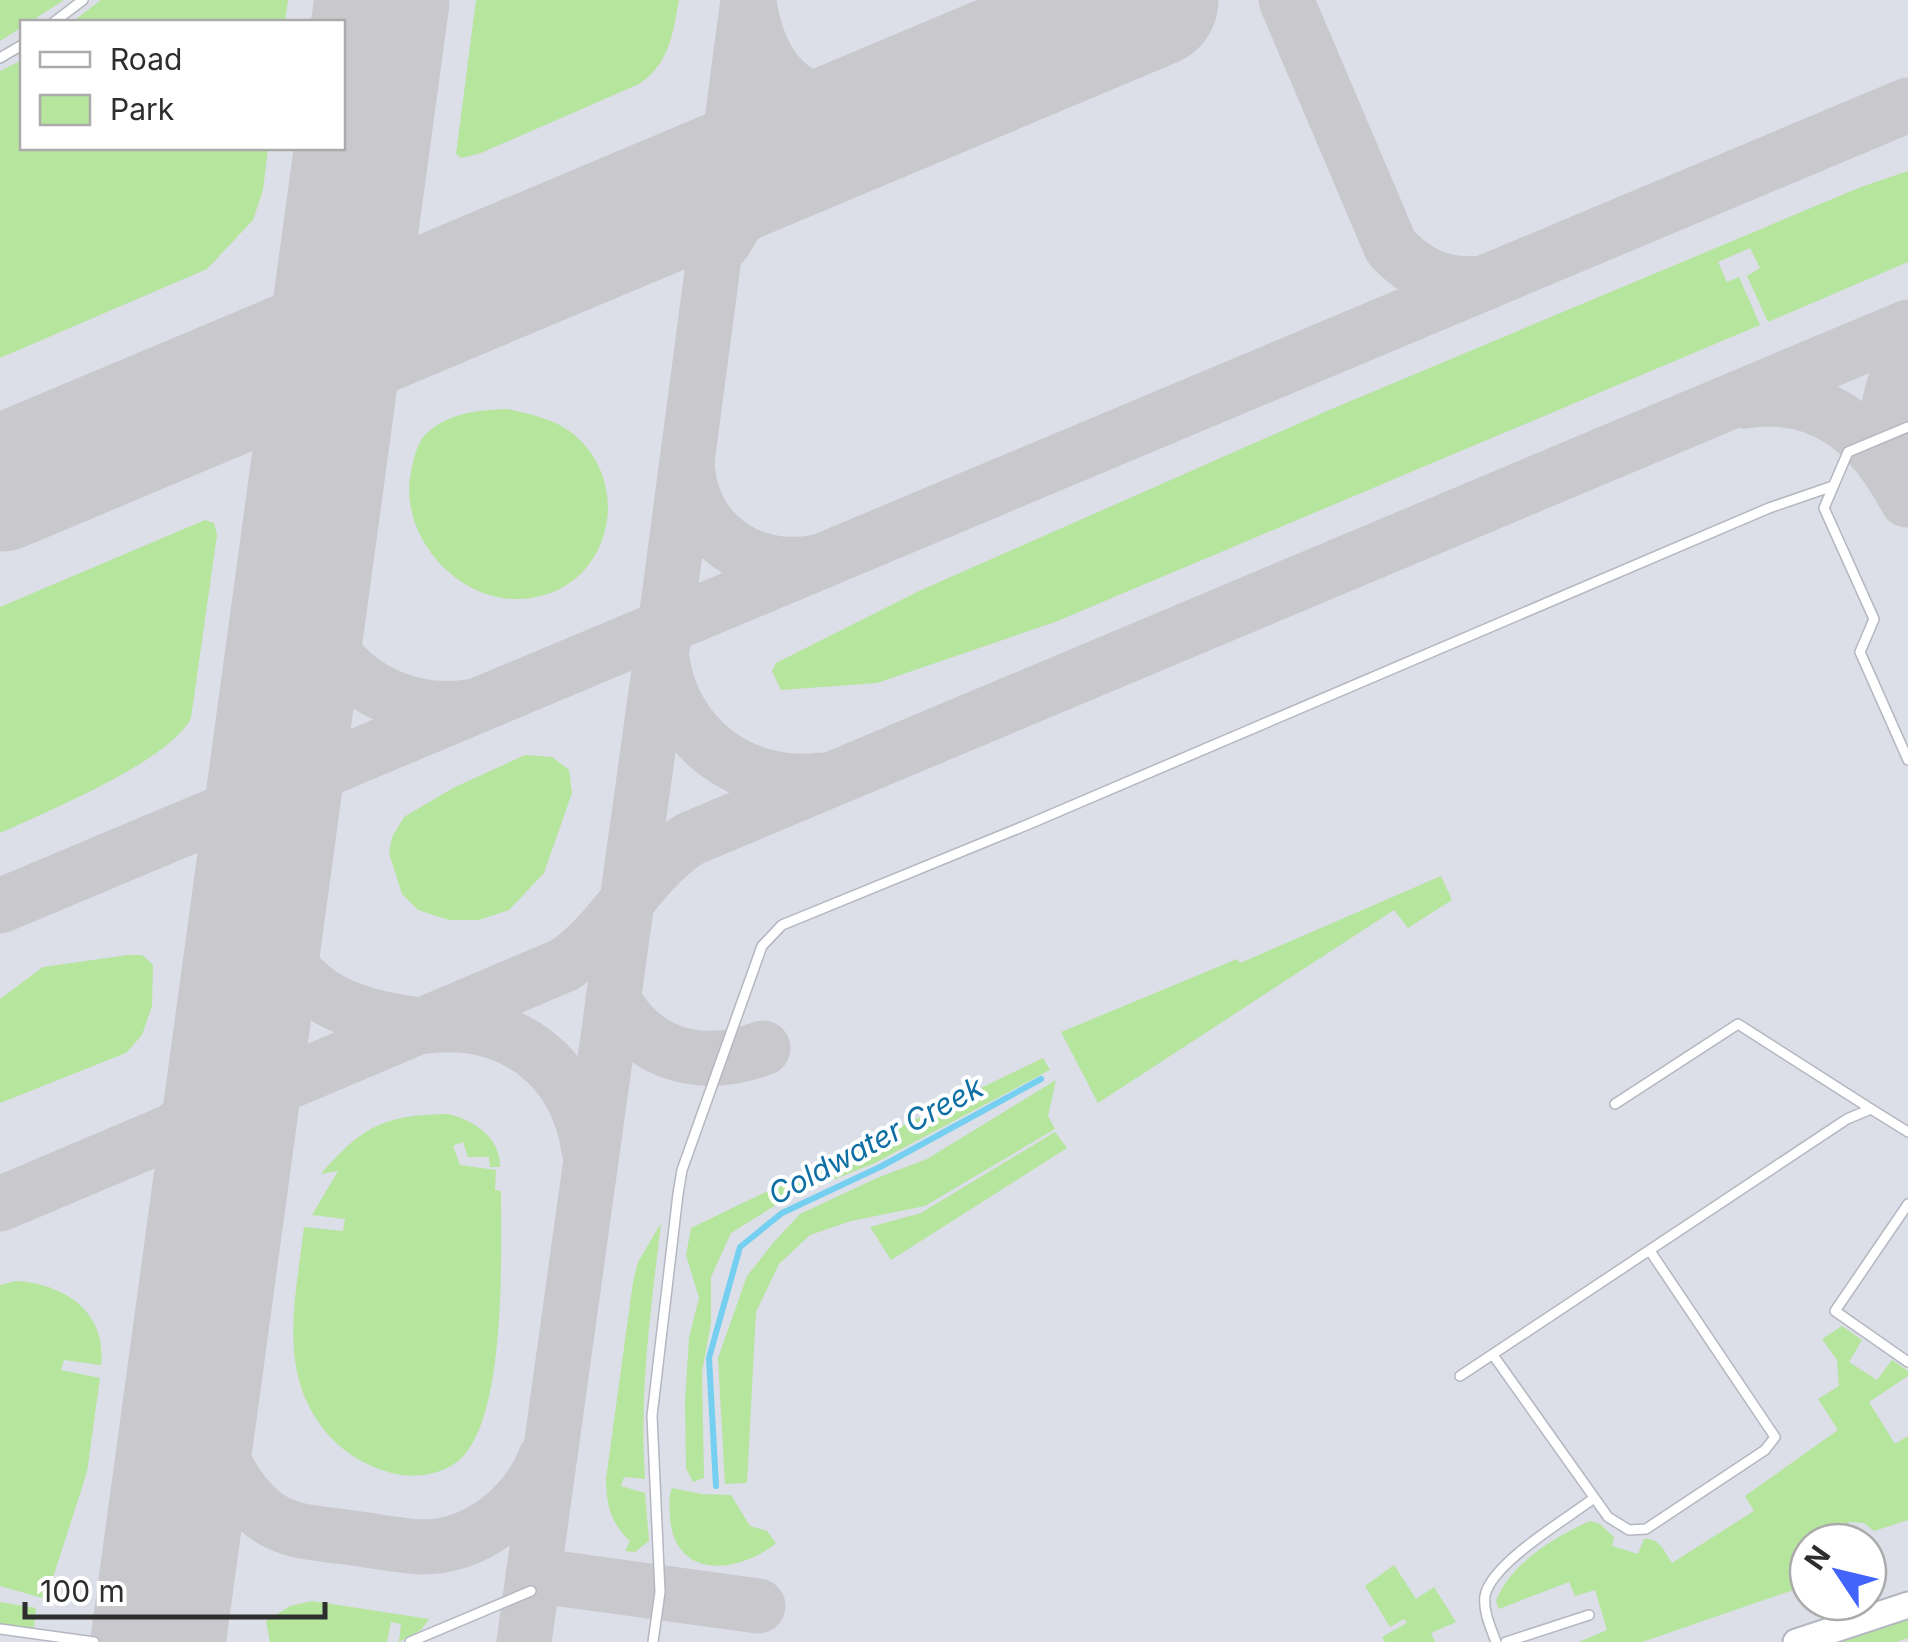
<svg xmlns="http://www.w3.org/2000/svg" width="1908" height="1642" viewBox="0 0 1908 1642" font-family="Inter,sans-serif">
	<rect width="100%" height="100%" fill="#efe9e1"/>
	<!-- airport -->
	<path fill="#dcdee8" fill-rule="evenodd" d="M 0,0 L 1908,0 L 1908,1642 L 0,1642 ZM 22,22 L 342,22 L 342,148 L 22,148 ZM 1808,1542 L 1868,1542 L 1868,1602 L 1808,1602 Z"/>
	<!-- green -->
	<g fill="#b6e59e">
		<path d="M 0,0 L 64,0 L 30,22 L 22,22 L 22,27 L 0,41 Z"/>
		<path d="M 101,0 L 288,0 L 285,22 L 72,22 Z"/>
		<path d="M 476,0 L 679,0 C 673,33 669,65 639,84 L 481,153 L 462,158 L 456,154 Z"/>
		<path d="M 22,60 L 22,148 L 268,148 L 263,190 L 253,220 L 207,269 L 0,358 L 0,71 Z"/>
		<path d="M 1908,171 L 1908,262 L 1768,322 L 1747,276 L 1760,268 L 1750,248 L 1718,262 L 1727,282 L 1739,277 L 1760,325 L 1055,622 L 877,683 L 781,690 L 772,671 L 776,663 L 919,591 L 1327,411 L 1861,187 Z"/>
		<path d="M 508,409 C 529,414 555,419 572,433 C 639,487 607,597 519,599 C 456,601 398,534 411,472 C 414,457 417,441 429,431 C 452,412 480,410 508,409 Z"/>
		<path d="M 205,520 L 214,523 L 217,535 L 191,718 C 170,761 46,812 0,833 L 0,607 Z"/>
		<path d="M 525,755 L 552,757 L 569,770 L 572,793 L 544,873 L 509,910 L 479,920 L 449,920 L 418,910 L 402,894 L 389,853 L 392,837 L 404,817 L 453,788 Z"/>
		<path d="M 1441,876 L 1452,900 L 1408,928 L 1394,910 L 1098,1103 L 1061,1032 L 1237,959 L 1240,963 Z"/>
		<path d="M 128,955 L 142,955 L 153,965 L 152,1006 L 142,1035 L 126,1053 L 0,1103 L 0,999 L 43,967 Z"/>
		<path d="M 1043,1058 L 1050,1070 L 875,1163 L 787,1198 L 731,1233 L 711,1277 L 711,1323 L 702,1372 L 704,1478 L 693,1482 L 686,1468 L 685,1401 L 689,1338 L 699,1298 L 686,1255 L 691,1228 Z"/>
		<path d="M 1056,1080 L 1048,1116 L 1055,1129 L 925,1206 L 851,1221 L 810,1235 L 779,1264 L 756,1312 L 747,1483 L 725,1484 L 718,1358 L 747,1276 L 774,1242 L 800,1214 L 877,1178 L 927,1159 Z"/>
		<path d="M 448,1114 C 474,1120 501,1138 500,1167 L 490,1167 L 489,1157 L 468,1157 L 463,1142 L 453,1146 L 460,1165 L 496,1170 L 495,1190 L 501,1191 C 501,1255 506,1403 466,1453 C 450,1473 420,1479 396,1474 C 369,1468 343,1453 326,1432 C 276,1372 296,1298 304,1227 L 343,1231 L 345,1219 L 312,1215 L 338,1171 L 321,1174 C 363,1126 384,1115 448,1114 Z"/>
		<path d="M 1055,1132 L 1067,1148 L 891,1260 L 870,1227 L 921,1213 Z"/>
		<path d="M 661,1223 C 651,1309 639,1392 645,1479 L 624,1477 L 621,1486 L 645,1493 L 649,1541 L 635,1552 L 625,1551 L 630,1541 C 611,1524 606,1504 606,1479 L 633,1282 L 638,1262 Z"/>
		<path d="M 16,1281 C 64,1284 107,1311 101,1365 L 64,1360 L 61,1370 L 100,1378 L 87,1472 L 46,1599 L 0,1586 L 0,1285 Z"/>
		<path d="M 1842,1326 L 1862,1340 L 1849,1362 L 1877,1380 L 1892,1360 L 1908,1371 L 1908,1376 L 1869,1402 L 1895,1444 L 1908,1436 L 1908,1520 L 1874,1531 L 1864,1523 L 1849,1522 L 1835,1537 L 1827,1536 L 1826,1542 L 1808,1542 L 1808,1585 L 1642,1642 L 1579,1642 L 1607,1630 L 1595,1590 L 1575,1596 L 1569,1582 L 1499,1609 L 1496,1601 C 1510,1564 1554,1537 1590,1521 L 1600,1524 L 1614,1537 L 1612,1546 L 1638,1554 L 1644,1539 C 1660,1538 1664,1551 1672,1563 L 1754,1511 L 1745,1496 L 1838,1430 L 1818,1399 L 1839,1386 L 1837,1360 L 1822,1339 Z"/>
		<path d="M 672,1488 L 701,1494 L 731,1495 L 750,1526 L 767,1531 L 776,1543 C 739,1574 675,1580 670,1518 C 670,1507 668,1498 672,1488 Z"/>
		<path d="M 1394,1565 L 1416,1599 L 1434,1587 L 1456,1622 L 1431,1633 L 1435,1642 L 1385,1642 L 1382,1637 L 1407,1623 L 1404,1619 L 1390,1627 L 1365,1586 Z"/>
		<path d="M 312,1601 L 429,1619 L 421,1630 L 399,1642 L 401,1624 L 391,1622 L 387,1642 L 270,1642 L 266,1621 L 290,1606 Z"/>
		<path d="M 0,1602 L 36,1608 L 34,1629 L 0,1624 Z"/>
		<path d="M 1908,1617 L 1908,1638 L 1896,1642 L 1836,1642 Z"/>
	</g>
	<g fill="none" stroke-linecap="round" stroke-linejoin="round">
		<!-- stream -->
		<path stroke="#75cff0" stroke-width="6" d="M 716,1486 L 709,1358 L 740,1247 L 782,1213 L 882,1166 L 1041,1079"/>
		<!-- taxiway -->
		<g stroke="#c9c8cc" stroke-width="55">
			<path d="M 1286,0 L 1391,247 C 1418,276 1445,287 1485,283"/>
			<path d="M 750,8 C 765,96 824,120 906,104"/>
			<path d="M 724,242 L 756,189 L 806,146"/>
			<path d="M 1744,401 C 1825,389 1872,434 1907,500"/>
			<path d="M 687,462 C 690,533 749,575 817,562"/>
			<path d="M 1899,481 C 1879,438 1886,394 1908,354"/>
			<path d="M 302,575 C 310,597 314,622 326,642 C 356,691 413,715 468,707"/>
			<path d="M 662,659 C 673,738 743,790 821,780"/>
			<path d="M 273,792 C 271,827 262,866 267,901 C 279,991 344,1017 423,1025"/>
			<path d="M 229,809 C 263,785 275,750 284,711"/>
			<path d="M 0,906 L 1908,105"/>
			<path d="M 613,998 C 644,1058 704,1070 763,1048"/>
			<path d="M 427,1026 C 511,1016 577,1066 589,1150"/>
			<path d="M 181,1124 C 217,1096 231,1058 243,1015"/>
			<path d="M 221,1180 L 240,1131 L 276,1090"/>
			<path d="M 0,1204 L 564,965 C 615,931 639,871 690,839 L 1908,327"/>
			<path d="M 199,1343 C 202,1403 213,1469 260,1511 C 284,1533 316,1533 346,1537 C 371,1540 397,1546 422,1547 C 477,1547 526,1507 545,1459"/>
			<path d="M 533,1575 L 758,1606"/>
			<path d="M 524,1642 L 665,628 L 748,0"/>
		</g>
		<!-- runway -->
		<g stroke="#c9c8cc" stroke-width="135">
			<path d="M 0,484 L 1151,0"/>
			<path d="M 158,1642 L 382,0"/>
		</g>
		<!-- lane casing -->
		<g stroke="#b4b7c1" stroke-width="12">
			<g id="lane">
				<path d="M 54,22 L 83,0"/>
				<path d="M 0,58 L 22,45"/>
				<path d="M 1908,427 L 1848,452 L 1824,508 L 1874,619 L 1860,652 L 1908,760"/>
				<path d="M 1615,1104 L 1738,1024 L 1871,1109"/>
				<path d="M 1908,1204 L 1835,1311 L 1908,1362"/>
				<path d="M 1493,1355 L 1608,1517 L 1629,1530 L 1646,1529 L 1765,1450 L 1775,1437 L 1650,1251"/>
				<path d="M 1460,1376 L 1847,1119 L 1871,1109 L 1908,1132"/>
				<path d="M 0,1629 L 94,1642"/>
				<path d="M 410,1642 L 531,1591"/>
				<path d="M 653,1642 L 660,1592 L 652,1416 L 678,1194 L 682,1170 L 762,946 L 782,925 L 1029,824 L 1769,508 L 1833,486"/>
				<path d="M 1496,1642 C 1491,1628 1483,1612 1485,1596 C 1491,1563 1567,1519 1594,1498"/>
				<path d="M 1506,1642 L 1589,1615"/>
			</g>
		</g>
		<!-- secondary casing -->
		<g stroke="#b4b7c1" stroke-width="29">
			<path id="secondary" d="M 1796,1642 L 1908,1605"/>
		</g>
		<!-- lane -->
		<use href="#lane" stroke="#fff" stroke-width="9"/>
		<!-- secondary -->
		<use href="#secondary" stroke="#fff" stroke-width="25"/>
	</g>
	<g text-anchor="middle" stroke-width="8" stroke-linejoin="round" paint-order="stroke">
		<!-- water labels -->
		<g font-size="30" font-style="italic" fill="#0d6fa3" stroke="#fff">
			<text transform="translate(876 1141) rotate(-28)" y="10">Coldwater Creek</text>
		</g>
	</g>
	<!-- legend -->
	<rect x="20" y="20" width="325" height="130" fill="#ffffff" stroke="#ababab" stroke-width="2.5"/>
	<rect x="40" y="52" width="50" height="15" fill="#ffffff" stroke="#ababab" stroke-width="2.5"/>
	<text x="110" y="70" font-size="30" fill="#2e2e2e">Road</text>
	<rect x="40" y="95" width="50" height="30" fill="#b6e59e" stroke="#ababab" stroke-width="2.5"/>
	<text x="110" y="120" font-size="30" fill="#2e2e2e">Park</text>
	<!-- north arrow -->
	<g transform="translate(1838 1572) rotate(305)"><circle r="48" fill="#ffffff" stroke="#ababab" stroke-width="2.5"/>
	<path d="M0-8L18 38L0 25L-18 38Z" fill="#4264fb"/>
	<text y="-15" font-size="28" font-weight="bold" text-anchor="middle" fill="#2e2e2e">N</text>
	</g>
	<!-- scale -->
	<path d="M25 1602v15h300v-15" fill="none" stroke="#2e2e2e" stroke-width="5"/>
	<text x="40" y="1602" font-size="30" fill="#2e2e2e" stroke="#ffffff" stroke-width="8" paint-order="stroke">100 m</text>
</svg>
